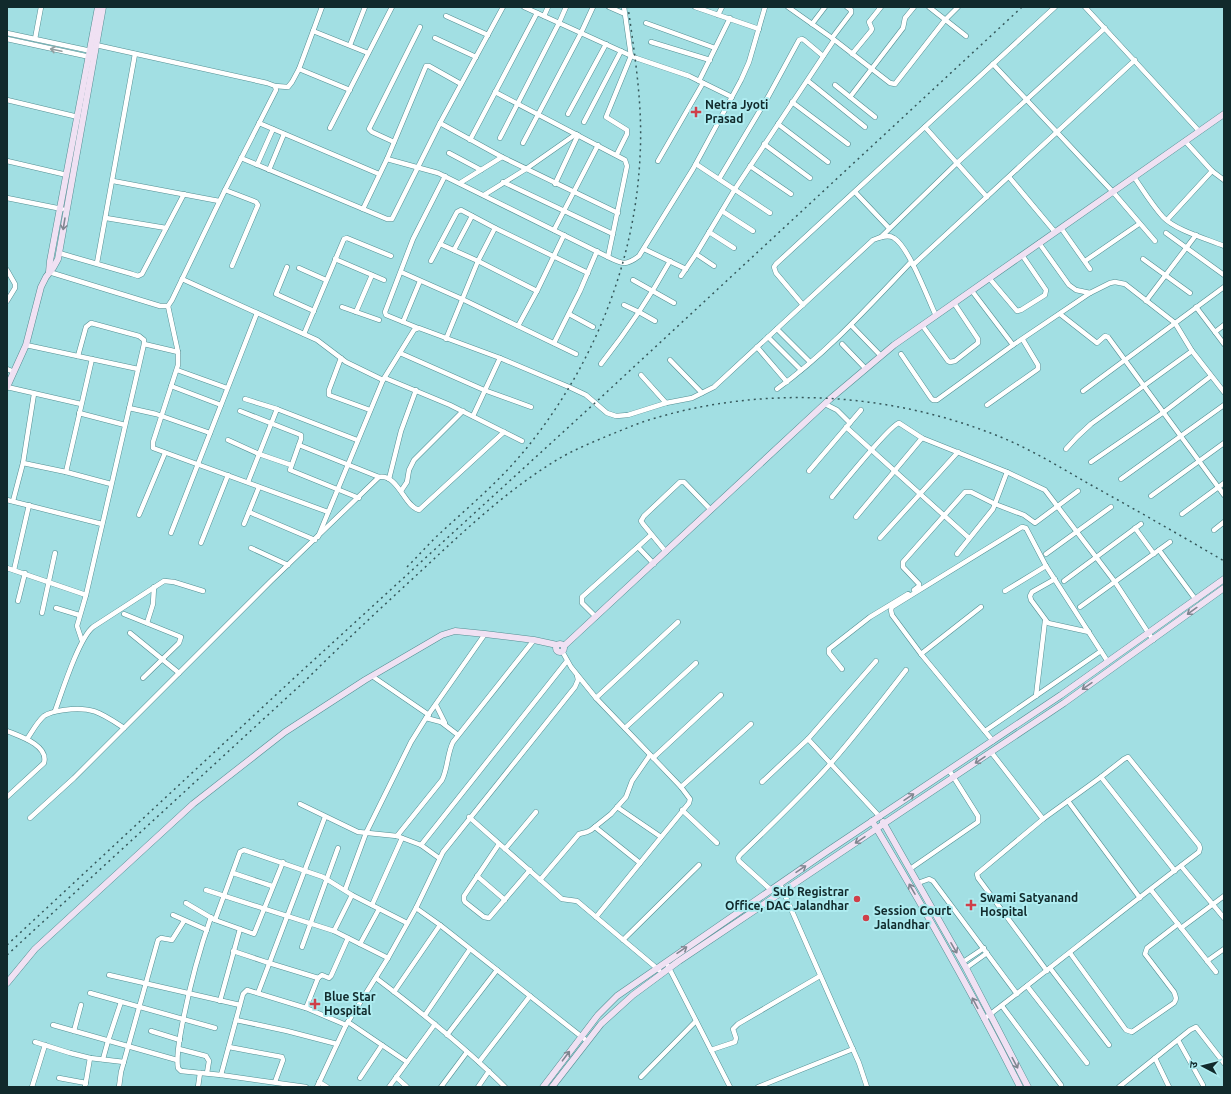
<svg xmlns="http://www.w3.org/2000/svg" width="1231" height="1094" viewBox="0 0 1231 1094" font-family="Ubuntu,'Noto Sans Devanagari',sans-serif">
	<rect width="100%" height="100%" fill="#a2dfe3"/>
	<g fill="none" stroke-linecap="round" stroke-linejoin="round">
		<!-- street casing -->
		<g stroke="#548f93" stroke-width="5.5">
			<g id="street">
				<path d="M 322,7 L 299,69 L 350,90"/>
				<path d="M 524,7 L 636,58 L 689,76 L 732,97"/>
				<path d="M 609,7 L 625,14"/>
				<path d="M 695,7 L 759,29"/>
				<path d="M 788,7 L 832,38 L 890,83 L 895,84 L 945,20 L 958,7"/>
				<path d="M 929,7 L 966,36"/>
				<path d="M 1085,7 L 1199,131"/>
				<path d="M 718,15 L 722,7"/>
				<path d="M 446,16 L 488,35"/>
				<path d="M 544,16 L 548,7"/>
				<path d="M 646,23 L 715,48"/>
				<path d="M 812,24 L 825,7"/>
				<path d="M 313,31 L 368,53"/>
				<path d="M 7,33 L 91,51"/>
				<path d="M 435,38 L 476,57"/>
				<path d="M 832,38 L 851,13 L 851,10 L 847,7"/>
				<path d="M 7,39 L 90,57"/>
				<path d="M 35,39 L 41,7"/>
				<path d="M 651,42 L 710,60"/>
				<path d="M 350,45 L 365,7"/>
				<path d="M 852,54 L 871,31 L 872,29 L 869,22 L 881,7"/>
				<path d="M 993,64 L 1113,192 L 1155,241"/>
				<path d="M 699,81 L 730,18"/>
				<path d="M 808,81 L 865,127"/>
				<path d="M 835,85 L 875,117"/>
				<path d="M 275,86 L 288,87 L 292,82 L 299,69"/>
				<path d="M 495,92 L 625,160 L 627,166 L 608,257"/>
				<path d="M 850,97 L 903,28 L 905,18 L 914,7"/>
				<path d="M 7,100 L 78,117"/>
				<path d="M 792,102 L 848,144"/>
				<path d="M 568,114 L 606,44"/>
				<path d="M 584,122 L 621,51"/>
				<path d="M 259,123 L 379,174"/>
				<path d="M 440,123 L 502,157 L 618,213"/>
				<path d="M 778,124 L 828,162"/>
				<path d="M 925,127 L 987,197"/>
				<path d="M 330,128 L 392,7"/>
				<path d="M 500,138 L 559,23 L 566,7"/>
				<path d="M 470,140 L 537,13"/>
				<path d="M 1185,141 L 1212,171 L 1224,180"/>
				<path d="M 394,142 L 372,132 L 369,129 L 420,27"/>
				<path d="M 523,143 L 581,33 L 593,7"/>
				<path d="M 764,144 L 810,178"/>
				<path d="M 449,153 L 481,170"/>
				<path d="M 617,154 L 627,134 L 627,130 L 606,117 L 631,56 L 624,7"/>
				<path d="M 241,158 L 387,219 L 392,219 L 440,123 L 503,7"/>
				<path d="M 387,159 L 426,66 L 429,66 L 461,84"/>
				<path d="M 7,161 L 67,175"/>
				<path d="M 658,161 L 703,83"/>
				<path d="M 696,164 L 770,213"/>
				<path d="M 257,165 L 273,129"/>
				<path d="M 750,166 L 791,194"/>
				<path d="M 269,170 L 284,134"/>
				<path d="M 1009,177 L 1055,232"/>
				<path d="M 1134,177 C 1143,190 1152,205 1163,217 C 1175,230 1207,239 1224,246"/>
				<path d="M 719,179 L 768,97 L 799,40 L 802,39 L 804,40 L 823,56"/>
				<path d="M 113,181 L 219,201"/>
				<path d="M 503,182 L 613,234"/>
				<path d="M 460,183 L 502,157"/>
				<path d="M 555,184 L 578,135"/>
				<path d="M 225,190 L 256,202 L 258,205 L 232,266"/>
				<path d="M 855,192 L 889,228"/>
				<path d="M 484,195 L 526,169 L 576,134"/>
				<path d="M 7,198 L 62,209"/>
				<path d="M 363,209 L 387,159 L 438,173 L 608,257 C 622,264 626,266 639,256 L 693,169 L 741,80 L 749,62 L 765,7"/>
				<path d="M 722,211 L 753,231"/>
				<path d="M 106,218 L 166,228"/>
				<path d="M 1167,220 L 1212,171"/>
				<path d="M 1061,228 L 1090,269"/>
				<path d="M 554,230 L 598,145"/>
				<path d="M 709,232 L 734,248"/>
				<path d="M 1166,233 L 1224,275"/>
				<path d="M 881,237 L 957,163 L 1105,28"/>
				<path d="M 1039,243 L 1069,285 L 1076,290 L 1090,293"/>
				<path d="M 440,244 L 478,261 L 537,291"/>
				<path d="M 644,249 L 686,269"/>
				<path d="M 454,250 L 472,216"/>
				<path d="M 59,253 L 132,274 L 138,276 L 142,274 L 184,194"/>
				<path d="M 696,254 L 714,266"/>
				<path d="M 335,259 L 384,280"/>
				<path d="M 1143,259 L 1190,293"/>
				<path d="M 431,261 L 457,212 L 461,210 L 495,228 L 588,273"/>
				<path d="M 1085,261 L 1139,224"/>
				<path d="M 97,263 L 135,54"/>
				<path d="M 913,265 L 1135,60"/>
				<path d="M 287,267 L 276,294 L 314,311"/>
				<path d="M 299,268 L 326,280"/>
				<path d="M 7,270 L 15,284 L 15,288 L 7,301"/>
				<path d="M 49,272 L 160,306 L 168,306 L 172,300 L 225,190 L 276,90 L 275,86 L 267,83 L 96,45"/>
				<path d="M 401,272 L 462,299 L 576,354"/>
				<path d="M 681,276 L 696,254 L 735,189 L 834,40"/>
				<path d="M 989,278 L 1017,311 L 1021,310 L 1045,295 L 1046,290 L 1022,255"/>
				<path d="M 182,279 L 317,340 L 346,362 L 383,380"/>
				<path d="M 633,280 L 674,303"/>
				<path d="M 972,291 L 1013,345"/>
				<path d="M 1146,301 L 1196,235"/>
				<path d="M 624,305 L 639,312 L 655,321"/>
				<path d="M 803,305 L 776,273 L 774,267 L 776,264 L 1055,7"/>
				<path d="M 168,306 L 178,352 L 178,365 L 153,442 L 153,448 L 328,512"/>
				<path d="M 342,307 L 379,320"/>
				<path d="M 1196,307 L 1215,332 L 1224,325"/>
				<path d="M 356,312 L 372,275"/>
				<path d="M 569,314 L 593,327"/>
				<path d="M 1060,314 L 1097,343 L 1105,336 L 1108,337 L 1224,495"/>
				<path d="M 403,322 L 420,281"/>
				<path d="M 851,325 L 881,356"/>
				<path d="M 922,325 L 948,361 L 950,362 L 955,361 L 978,343 L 978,339 L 954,303"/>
				<path d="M 518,326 L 537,291 L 564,235"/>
				<path d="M 418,328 L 386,315 L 385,312 L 413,239 L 445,176"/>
				<path d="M 777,329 L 810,362"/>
				<path d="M 1215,332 L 1224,344"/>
				<path d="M 304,334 L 344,239 L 347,238 L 391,256"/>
				<path d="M 768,337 L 801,370"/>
				<path d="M 446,339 L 478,261 L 495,228"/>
				<path d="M 554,343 L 580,291 L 597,251"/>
				<path d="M 144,344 L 178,352"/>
				<path d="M 842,344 L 866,369"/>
				<path d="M 26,345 L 138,369"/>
				<path d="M 757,347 L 787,382"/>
				<path d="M 400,353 L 484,390 L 531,407"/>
				<path d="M 901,354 L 931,398 L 933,400 L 937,400 L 1013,345 L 1090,293 L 1110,283 L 1115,282 L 1125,284 L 1175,323 L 1192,351 L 1224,392"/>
				<path d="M 78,356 L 86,327 L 91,323 L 139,336 L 144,340 L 144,344 L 86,595 L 77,626 L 82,641"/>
				<path d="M 341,358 L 329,390 L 329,395 L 370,410"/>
				<path d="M 670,360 L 702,393"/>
				<path d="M 601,364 C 627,331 650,297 670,261"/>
				<path d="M 7,369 L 14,372"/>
				<path d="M 177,370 L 227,388"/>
				<path d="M 641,375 L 666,403"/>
				<path d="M 385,378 L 450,405 L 522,441"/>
				<path d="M 171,386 L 221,405"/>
				<path d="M 7,387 L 81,404"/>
				<path d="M 777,389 C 827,353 869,306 911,262"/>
				<path d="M 1083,391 L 1224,287"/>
				<path d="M 245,399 L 277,409"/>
				<path d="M 825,404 L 837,410 L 850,423"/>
				<path d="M 987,405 L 1038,369 L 1038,365 L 1023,340"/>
				<path d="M 129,408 L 156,414 L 210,433"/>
				<path d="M 240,411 L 301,435 L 301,439 L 290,470 L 359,498"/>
				<path d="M 79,413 L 125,425"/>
				<path d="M 473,416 L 500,358"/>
				<path d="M 846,427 L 969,538"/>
				<path d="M 228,440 L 259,454 L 291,465"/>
				<path d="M 299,445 L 379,477"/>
				<path d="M 1066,449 L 1077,437 L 1091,424 L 1192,351"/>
				<path d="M 1091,462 L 1164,412 L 1211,376"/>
				<path d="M 23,463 L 66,472 L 111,484"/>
				<path d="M 809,471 L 861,410"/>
				<path d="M 66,472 L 92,359"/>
				<path d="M 389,479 L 401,431 L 416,390"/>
				<path d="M 1121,479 L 1224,405"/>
				<path d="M 248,482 L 277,409 L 357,440"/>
				<path d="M 401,491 L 407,482 L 409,470 L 414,460 L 463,411"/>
				<path d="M 1151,496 L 1224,443"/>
				<path d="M 832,497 C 842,485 890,425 899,423 L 922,438 L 1007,472 L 1045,490 L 1115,582 L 1153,640"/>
				<path d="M 7,500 L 102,524"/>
				<path d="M 13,501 L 23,463 L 34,394"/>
				<path d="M 249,512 L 315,540"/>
				<path d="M 1182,514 L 1224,483"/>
				<path d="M 139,515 L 165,453"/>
				<path d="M 856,517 L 922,438"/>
				<path d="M 244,524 L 259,487"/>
				<path d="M 1135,528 L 1154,554"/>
				<path d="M 1214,530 L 1224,522"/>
				<path d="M 171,533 L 257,313"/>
				<path d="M 318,537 L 383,380 L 414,330 L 419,328 L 500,358 L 569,387 L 586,395 L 607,413 L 616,416 L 628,415 L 666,403 L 692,398 L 714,387 L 873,240 C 880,237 888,234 894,238 C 909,247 928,299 936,316"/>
				<path d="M 880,538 L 958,452"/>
				<path d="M 201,543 L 228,475"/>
				<path d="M 638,547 L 654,564"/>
				<path d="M 251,548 L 288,565"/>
				<path d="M 1159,550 L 1196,600"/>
				<path d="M 666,552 L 643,524 L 641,521 L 644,516 L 680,482 L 684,482 L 711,510"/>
				<path d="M 957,554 L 993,509 L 1007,472"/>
				<path d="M 1046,554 L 1111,507"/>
				<path d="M 7,568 L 86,595"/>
				<path d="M 14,570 L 29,505"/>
				<path d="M 1055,579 L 1032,592 L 1030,596 L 1031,600 L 1048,623 L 1089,632"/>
				<path d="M 1064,581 L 1141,524"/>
				<path d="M 914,590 L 919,586 L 919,584 L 903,567 L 903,562 L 965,492 L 971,492 L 995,504 L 1024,515 L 1035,523 L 1078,491"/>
				<path d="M 1005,591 L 1046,566"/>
				<path d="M 18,601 L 25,573"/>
				<path d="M 1080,607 L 1170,542"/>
				<path d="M 56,608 L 79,615"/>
				<path d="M 42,613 L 55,553"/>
				<path d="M 124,614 L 181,637 L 179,643 L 143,678"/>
				<path d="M 596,617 L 582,603 L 582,597 L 651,535"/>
				<path d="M 147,623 L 153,604 L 154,587"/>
				<path d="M 130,633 L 179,673"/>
				<path d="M 562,651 L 571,667 L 596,698 L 681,787 L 690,799 L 689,803 L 596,917"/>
				<path d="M 921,654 L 981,607"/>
				<path d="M 842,669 L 829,653 L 829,649 L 870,617 L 908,594"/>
				<path d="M 372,676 L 429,715"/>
				<path d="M 1036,696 L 1045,621"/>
				<path d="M 596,698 L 678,622"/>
				<path d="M 436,705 L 445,723"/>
				<path d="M 55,711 C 62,692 79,638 93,627 L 164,581 L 174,582 L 203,591"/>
				<path d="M 426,718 L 441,722 L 458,735"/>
				<path d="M 625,728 L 696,663"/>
				<path d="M 7,731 C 19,736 49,745 44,763 L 7,797"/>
				<path d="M 985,731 L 1101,651"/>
				<path d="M 27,739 C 32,732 37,722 44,716 C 50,712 57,711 64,710 C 92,706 101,713 124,728"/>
				<path d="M 808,739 L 880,817"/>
				<path d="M 993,741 L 921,654 L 892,615 L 891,610 L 892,607 L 1022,527 L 1026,528 L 1046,566 L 1108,662"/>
				<path d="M 991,752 L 1043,819"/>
				<path d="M 653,758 L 721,695"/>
				<path d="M 1101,777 L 1175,871"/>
				<path d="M 762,782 L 808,739 L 876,661"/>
				<path d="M 681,787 L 751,724"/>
				<path d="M 1068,801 L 1140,898"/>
				<path d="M 300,804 L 358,832 L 397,836 L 421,845"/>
				<path d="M 617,807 L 661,837"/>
				<path d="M 682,810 L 717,843"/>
				<path d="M 469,817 L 562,899 L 577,901 L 659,970"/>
				<path d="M 30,818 L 74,778 L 271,581 L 379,477 C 398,474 404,506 419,510 L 504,432"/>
				<path d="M 595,827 L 640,863"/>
				<path d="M 397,836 L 442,780 C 448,768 447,754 453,742 L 534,640"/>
				<path d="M 499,844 L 464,896 L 464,900 L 465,902 L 484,917 L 489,918 L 530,870"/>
				<path d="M 505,849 L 536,812"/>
				<path d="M 439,858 L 421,845 L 567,661"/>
				<path d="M 1181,866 L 1224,918"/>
				<path d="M 910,869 L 978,822 L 978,816 L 949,770"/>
				<path d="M 233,873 L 272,886"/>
				<path d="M 477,876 L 505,900"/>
				<path d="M 540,880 L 579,834 L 587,832 L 591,830 L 611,814 L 626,797 L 632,781 L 650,755"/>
				<path d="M 918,883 L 929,879 L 933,881 L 1017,994"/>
				<path d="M 780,884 L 859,1063 L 867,1087"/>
				<path d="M 206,890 L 334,931 L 388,958"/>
				<path d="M 345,890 L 366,833 L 411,742 L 426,718 L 485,634"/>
				<path d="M 771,890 L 739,861 L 738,858 L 740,855 C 771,825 803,795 832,762 C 858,732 882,701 906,670"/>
				<path d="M 1151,890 L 1216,972"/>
				<path d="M 186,903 L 215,920 L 254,934 L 283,862"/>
				<path d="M 372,905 L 402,838"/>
				<path d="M 416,908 L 440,925 L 587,1041"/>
				<path d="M 173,915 L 207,930"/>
				<path d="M 211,917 C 198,954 188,993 181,1031 C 179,1043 176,1056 178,1068 L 181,1071 L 221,1075 L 306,1087"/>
				<path d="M 215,920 L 240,852 L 244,850 L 323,877 L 352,895 L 407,923"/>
				<path d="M 1181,928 L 1224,896"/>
				<path d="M 334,931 L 352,895"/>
				<path d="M 623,940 L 699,865"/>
				<path d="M 360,944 L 379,909"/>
				<path d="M 302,947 L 338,848"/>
				<path d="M 233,951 L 269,963 L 318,978"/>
				<path d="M 1070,953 L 1126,1030 L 1132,1032 L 1174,1003 C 1177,999 1176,997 1174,992 L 1145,954 L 1147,948 L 1178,924"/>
				<path d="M 1207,961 L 1224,949"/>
				<path d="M 963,962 L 984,948"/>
				<path d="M 668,966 L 730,1087"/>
				<path d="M 966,968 L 987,953"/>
				<path d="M 1050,968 L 1109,1045"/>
				<path d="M 109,975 L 240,1005"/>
				<path d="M 376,978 C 421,1012 465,1047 505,1087"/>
				<path d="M 1027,986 L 1087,1063"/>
				<path d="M 394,992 L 440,925"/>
				<path d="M 90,993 L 215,1028"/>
				<path d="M 258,993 L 325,817"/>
				<path d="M 220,1001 L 240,929"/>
				<path d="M 1002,1006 L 1061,1085"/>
				<path d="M 306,1008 L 318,978 L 322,975 L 329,978 L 331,976 L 348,938"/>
				<path d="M 425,1015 L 470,949"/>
				<path d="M 984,1019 C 1056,964 1126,907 1199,852 L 1200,848 L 1199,845 L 1128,757 L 1124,759 L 1101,777 L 1043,819 L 977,874 L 978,878 L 1047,971"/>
				<path d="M 236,1020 L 287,1031 L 337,1044"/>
				<path d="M 348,1022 L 407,1062"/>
				<path d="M 53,1025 L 177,1060"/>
				<path d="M 74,1031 L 81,1005"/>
				<path d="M 151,1031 L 180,1040"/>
				<path d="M 447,1035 L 497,970"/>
				<path d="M 1178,1040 L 1203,1085"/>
				<path d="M 35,1042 L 70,1053 L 90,1058 L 124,1062"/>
				<path d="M 229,1047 L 282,1057 L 283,1060 L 275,1082"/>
				<path d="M 179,1049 L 206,1056 L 209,1061 L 207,1073"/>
				<path d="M 711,1050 L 735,1042 L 736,1038 L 733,1029 L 738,1024 L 820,976"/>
				<path d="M 1155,1058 L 1169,1087"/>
				<path d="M 103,1059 L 108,1041 L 121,1002"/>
				<path d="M 479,1062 L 530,996"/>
				<path d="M 221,1075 L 243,994 L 247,990 L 306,1008 L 346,1025"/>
				<path d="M 396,1077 L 407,1087"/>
				<path d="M 641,1077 L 696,1021"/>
				<path d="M 59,1078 L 86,1083"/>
				<path d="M 360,1078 L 382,1045"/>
				<path d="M 319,1082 L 327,1087"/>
				<path d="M 32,1087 L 45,1045"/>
				<path d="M 85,1087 L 90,1058"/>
				<path d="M 119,1087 L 121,1072 L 158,940 L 161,938 L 172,940 L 184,921"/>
				<path d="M 198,1087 L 200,1073"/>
				<path d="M 317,1087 L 346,1025 L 388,958 L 416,908 L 443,852 L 575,687 L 578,680 L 577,675"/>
				<path d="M 389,1087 L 435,1024"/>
				<path d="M 441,1087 L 467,1052"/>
				<path d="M 478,1087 L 489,1071"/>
				<path d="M 758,1087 L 853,1049"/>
				<path d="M 1119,1087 L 1190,1030 L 1196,1027 L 1224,1063"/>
			</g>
		</g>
		<!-- secondary casing -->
		<g stroke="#548f93" stroke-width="7">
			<g id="secondary">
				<path d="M 49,272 L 50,261 L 98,7"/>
				<path d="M 7,387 L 26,345 L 41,287 L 46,277 L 53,268 L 58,259 L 103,7"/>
				<circle cx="560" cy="648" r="4"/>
				<path d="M 564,646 L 830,399 L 894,345 L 1224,114"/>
				<path d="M 872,821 C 924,908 974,996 1020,1087"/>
				<path d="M 883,822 L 966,968 L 1028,1087"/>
				<path d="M 7,983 L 35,949 L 193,804 L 285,732 L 365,680 L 442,635 L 455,631 L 485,634 L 534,640 L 557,645"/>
				<path d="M 543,1087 L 598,1015 L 617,996 L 826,852 L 1061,695 L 1224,579"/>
				<path d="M 552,1087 L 601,1024 L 633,995 L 679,961 L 1064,703 L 1224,588"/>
			</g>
		</g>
		<!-- street -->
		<use href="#street" stroke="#fff" stroke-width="4.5"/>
		<!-- secondary -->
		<use href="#secondary" stroke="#f0e1f3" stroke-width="6"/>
		<!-- rail -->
		<g stroke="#36585b" stroke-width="1.5" stroke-dasharray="2 4" stroke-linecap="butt">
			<path d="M 407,567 C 417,557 426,547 436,537 C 466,509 499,482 525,450 C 593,367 635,263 640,157 C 643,106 635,57 628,7"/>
			<path d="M 7,945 L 293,679 L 596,402 L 1022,7"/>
			<path d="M 7,955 L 306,680 C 343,643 382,607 421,571 C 464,531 505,492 555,461 C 573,450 593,442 612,434 C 625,429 638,423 652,419 C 764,385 889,392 998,436 C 1031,449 1061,468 1091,485 C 1136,510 1180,535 1224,561"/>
		</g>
	</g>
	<!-- one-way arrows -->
	<defs><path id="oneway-shaft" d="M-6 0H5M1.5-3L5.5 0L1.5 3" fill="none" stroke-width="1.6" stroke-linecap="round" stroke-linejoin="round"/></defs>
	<use stroke="#949fa0" href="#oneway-shaft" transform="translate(56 50) rotate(-168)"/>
	<g stroke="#808690">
		<use href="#oneway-shaft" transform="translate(64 224) rotate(99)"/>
		<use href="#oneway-shaft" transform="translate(1192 611) rotate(144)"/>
		<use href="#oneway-shaft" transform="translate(1087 686) rotate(145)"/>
		<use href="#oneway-shaft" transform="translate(980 760) rotate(146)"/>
		<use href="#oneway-shaft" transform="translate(909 797) rotate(-34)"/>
		<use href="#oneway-shaft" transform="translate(860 840) rotate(146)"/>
		<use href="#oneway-shaft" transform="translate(801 869) rotate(-34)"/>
		<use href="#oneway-shaft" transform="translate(912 889) rotate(-120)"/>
		<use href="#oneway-shaft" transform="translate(954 948) rotate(60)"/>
		<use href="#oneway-shaft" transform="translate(682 950) rotate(-34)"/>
		<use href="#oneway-shaft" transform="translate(975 1003) rotate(-118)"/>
		<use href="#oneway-shaft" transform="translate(566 1056) rotate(-53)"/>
		<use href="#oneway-shaft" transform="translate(1015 1063) rotate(62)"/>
	</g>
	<!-- markers -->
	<g fill="#cf3f49" stroke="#aeecf0" stroke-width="1.5">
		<path d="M694 106h4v4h4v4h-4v4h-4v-4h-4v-4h4z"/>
		<circle cx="857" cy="899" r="4"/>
		<path d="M969 899h4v4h4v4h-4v4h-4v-4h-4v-4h4z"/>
		<circle cx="866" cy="918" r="4"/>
		<path d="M313 998h4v4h4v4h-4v4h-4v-4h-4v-4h4z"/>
	</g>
	<g text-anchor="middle" stroke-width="4" stroke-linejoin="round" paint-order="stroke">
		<!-- poi labels -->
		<g font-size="12" font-weight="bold" fill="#112a2c" stroke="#aeecf0" text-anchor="start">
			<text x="705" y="109">Netra Jyoti<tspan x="705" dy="14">Prasad</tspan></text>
			<text x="849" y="896" text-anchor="end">Sub Registrar<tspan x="849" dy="14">Office, DAC Jalandhar</tspan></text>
			<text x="980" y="902">Swami Satyanand<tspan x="980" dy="14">Hospital</tspan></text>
			<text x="874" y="915">Session Court<tspan x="874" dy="14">Jalandhar</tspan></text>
			<text x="324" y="1001">Blue Star<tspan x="324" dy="14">Hospital</tspan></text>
		</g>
	</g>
	<!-- border -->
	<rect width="1231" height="1094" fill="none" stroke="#112a2c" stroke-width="16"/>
	<!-- north arrow -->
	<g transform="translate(1203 1066) rotate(277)" stroke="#aeecf0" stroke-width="3" paint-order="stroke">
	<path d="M0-3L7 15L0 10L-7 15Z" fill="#112a2c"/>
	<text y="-6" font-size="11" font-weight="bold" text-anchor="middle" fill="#112a2c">उ</text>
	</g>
</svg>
